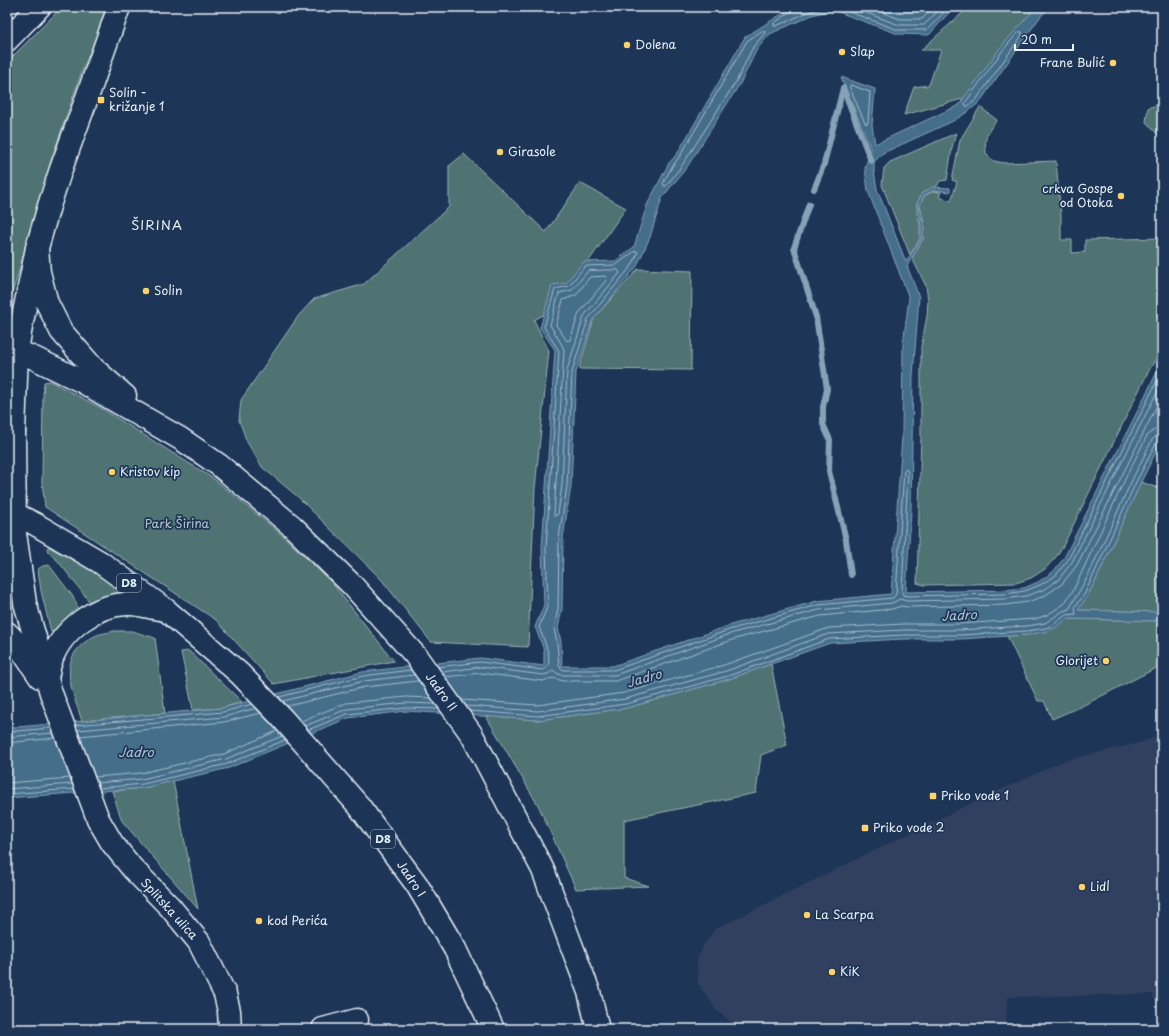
<svg xmlns="http://www.w3.org/2000/svg" width="1169" height="1036" viewBox="0 0 1169 1036" font-family="'Playpen Sans',sans-serif">
	<rect width="100%" height="100%" fill="#1d3557"/>
	<filter id="ink" filterUnits="userSpaceOnUse"><feTurbulence type="fractalNoise" baseFrequency=".025" numOctaves="2"/><feDisplacementMap in="SourceGraphic" scale="8" xChannelSelector="R" yChannelSelector="G"/><feConvolveMatrix kernelMatrix="1 2 1 2 8 2 1 2 1" color-interpolation-filters="sRGB"/></filter>
	<g filter="url(#ink)">
		<!-- built -->
		<path fill="#304061" d="M 1162,735 L 1162,1016 L 1152,994 L 1008,997 L 1005,1029 L 740,1029 L 717,1011 L 698,984 L 697,959 L 705,943 L 715,929 L 957,810 L 1063,761 L 1139,743 Z"/>
		<!-- green -->
		<g fill="#507272" stroke="#9cb2b5">
			<path d="M 62,7 L 109,7 L 82,71 L 52,158 L 10,301 L 7,301 L 7,62 Z"/>
			<path d="M 969,7 L 1035,7 L 1036,9 L 966,98 L 904,115 L 914,87 L 929,85 L 941,50 L 921,50 Z"/>
			<path d="M 1162,103 L 1162,139 L 1146,122 L 1148,108 Z"/>
			<path d="M 980,107 L 997,120 C 987,132 984,137 986,153 L 994,161 L 1004,163 L 1056,161 L 1061,216 L 1061,240 L 1072,240 L 1072,253 L 1085,252 L 1085,240 L 1162,238 L 1162,348 L 1147,374 L 1064,544 L 1056,557 L 1045,569 L 1031,578 L 1016,583 L 924,585 L 917,583 L 921,436 L 921,347 L 927,316 L 928,300 L 926,286 L 912,258 L 923,239 L 924,224 L 920,205 L 924,196 L 934,191 L 941,192 L 939,197 L 951,201 L 957,182 L 952,180 L 960,140 Z"/>
			<path d="M 956,133 L 952,148 L 947,180 L 940,181 L 937,186 L 922,193 L 917,204 L 917,214 L 920,224 L 920,239 L 910,255 L 882,185 L 884,168 L 890,162 Z"/>
			<path d="M 464,154 L 546,232 L 580,183 L 626,208 L 556,308 L 534,320 L 549,351 L 535,488 L 528,647 L 431,642 L 381,579 L 298,497 L 262,467 L 247,442 L 239,420 L 241,400 L 299,315 L 314,299 L 364,284 L 449,207 L 449,166 Z"/>
			<path d="M 638,269 L 692,271 L 691,370 L 579,369 L 594,318 Z"/>
			<path d="M 50,381 L 101,408 L 214,479 L 282,535 L 332,583 L 394,661 L 274,684 L 216,620 L 45,507 L 42,482 L 43,396 L 44,382 Z"/>
			<path d="M 1141,482 L 1158,488 L 1162,482 L 1162,612 L 1078,610 L 1087,597 L 1096,580 Z"/>
			<path d="M 49,547 L 86,567 L 121,589 L 121,593 L 117,596 L 93,604 L 89,601 L 58,561 L 48,552 L 47,548 Z"/>
			<path d="M 49,565 L 74,598 L 78,608 L 75,614 L 55,633 L 51,632 L 41,591 L 38,569 L 43,566 Z"/>
			<path d="M 1067,619 L 1162,621 L 1162,665 L 1082,706 L 1052,719 L 1044,701 L 1038,701 L 1007,636 L 1027,635 Z"/>
			<path d="M 114,631 L 132,631 L 155,638 L 165,713 L 82,721 C 72,689 55,658 93,637 C 99,633 108,633 114,631 Z"/>
			<path d="M 189,651 L 242,702 L 222,708 L 193,710 L 181,652 Z"/>
			<path d="M 771,664 L 787,745 L 761,755 L 756,793 L 624,820 L 624,878 L 649,886 L 576,889 L 539,807 L 486,716 L 538,720 L 627,708 L 729,679 Z"/>
			<path d="M 173,781 L 198,909 L 122,821 L 112,791 L 143,788 Z"/>
		</g>
		<!-- water -->
		<path fill="#446e8b" stroke="#86a2b7" d="M 793,7 L 954,7 L 929,35 L 898,34 L 833,10 L 812,15 L 770,34 L 757,49 L 741,82 L 687,167 L 662,198 L 650,237 L 637,266 L 592,321 L 576,372 L 571,486 L 563,538 L 562,609 L 558,628 L 561,642 L 562,666 L 613,666 L 731,625 L 817,601 L 891,594 L 902,437 L 903,344 L 909,298 L 868,191 L 865,168 L 871,149 L 841,77 L 875,89 L 872,125 L 875,144 L 959,105 L 1000,48 L 1036,7 L 1050,7 L 1040,17 L 979,103 L 963,115 L 953,121 L 883,153 L 874,162 L 874,171 L 877,189 L 906,262 L 921,239 L 921,224 L 917,204 L 922,193 L 933,187 L 950,188 L 950,192 L 934,190 L 924,195 L 920,205 L 920,214 L 924,224 L 923,239 L 907,266 L 919,297 L 913,375 L 911,510 L 906,592 L 1005,590 L 1024,588 L 1038,582 L 1053,572 L 1064,558 L 1162,362 L 1162,440 L 1141,482 L 1096,580 L 1087,597 L 1078,610 L 1162,612 L 1162,621 L 1067,619 L 1055,628 L 1048,631 L 1027,635 L 960,639 L 904,639 L 830,643 L 729,679 L 627,708 L 538,720 L 407,711 L 348,718 L 229,768 L 143,788 L 7,798 L 7,728 L 222,708 L 362,672 L 480,658 L 544,666 L 544,650 L 535,627 L 544,605 L 542,548 L 555,350 L 540,328 L 552,285 L 566,283 L 583,262 L 615,261 L 634,247 L 647,205 L 669,163 L 677,154 L 745,37 Z"/>
		<g fill="none" stroke-linecap="round" stroke-linejoin="round">
			<!-- shore -->
			<g stroke="#a6bdcc" stroke-width="1">
				<path d="M 793,7 L 792,11 L 774,23 L 774,26 L 776,26 L 811,11 L 829,7"/>
				<path d="M 836,7 L 898,30 L 927,30 L 949,7"/>
				<path d="M 851,7 L 899,25 L 924,25 L 942,7"/>
				<path d="M 868,7 L 900,19 L 922,19 L 934,7"/>
				<path d="M 762,31 L 765,31 L 765,33 L 753,47 L 737,80 L 683,164 L 666,186 L 664,186 L 663,183 L 673,165 L 680,156 L 747,41 Z"/>
				<path d="M 1019,32 L 1022,32 L 1022,35 L 976,100 L 968,106 L 966,106 L 965,103 L 1003,50 Z"/>
				<path d="M 851,85 L 870,92 L 868,122 L 867,124 L 865,123 L 850,88 Z"/>
				<path d="M 618,270 L 620,273 L 584,316 L 567,370 L 562,485 L 558,514 L 555,516 L 554,514 L 564,350 L 562,345 L 550,325 L 559,293 L 572,290 L 588,271 Z"/>
				<path d="M 590,277 L 605,276 L 607,279 L 579,313 L 570,340 L 567,341 L 556,325 L 563,300 L 576,295 Z"/>
				<path d="M 438,667 L 480,662 L 543,670 C 557,666 542,636 539,627 L 548,605 L 546,548 L 559,351 L 544,327 L 555,289 L 569,286 L 585,266 L 616,265 L 635,251 L 638,252 L 633,264 L 588,319 L 572,372 L 567,486 L 559,538 L 558,609 L 554,628 L 557,643 L 559,666 L 563,670 L 614,670 L 732,629 L 818,605 L 893,598 L 896,594 L 904,471 L 906,469 L 908,472 L 902,591 L 903,595 L 907,596 L 1005,594 L 1025,591 L 1040,585 L 1055,576 L 1068,560 L 1162,371"/>
				<path d="M 442,672 L 480,667 L 543,675 L 548,674 L 553,670 L 558,674 L 563,675 L 615,675 L 733,633 L 819,610 L 892,603 L 900,599 L 907,601 L 1005,599 L 1026,596 L 1043,590 L 1058,580 L 1072,562 L 1162,382"/>
				<path d="M 446,677 L 480,673 L 543,681 L 553,678 L 563,681 L 616,681 L 735,639 L 820,616 L 892,609 L 901,606 L 907,607 L 1005,605 L 1028,602 L 1044,596 L 1062,584 L 1077,565 L 1162,396"/>
				<path d="M 279,697 L 363,676 L 411,670"/>
				<path d="M 462,700 L 537,705 L 624,693 L 724,665 L 829,628 L 904,624 L 959,624 L 1035,619 L 1047,615 L 1064,604 L 1074,589 L 1127,475 L 1147,436 L 1154,430 L 1162,428"/>
				<path d="M 283,701 L 364,681 L 414,675"/>
				<path d="M 288,706 L 365,687 L 418,681"/>
				<path d="M 466,706 L 538,711 L 625,699 L 726,671 L 828,634 L 904,630 L 959,630 L 1027,626 L 1045,623 L 1063,611 L 1069,609 L 1088,576 L 1133,478 L 1152,440 L 1157,435 L 1162,434"/>
				<path d="M 470,711 L 538,716 L 626,704 L 728,676 L 829,639 L 904,635 L 960,635 L 1027,631 L 1046,628 L 1053,625 L 1066,615 L 1076,614 L 1075,607 L 1084,595 L 1092,578 L 1137,480 L 1157,442 L 1162,439"/>
				<path d="M 301,721 L 346,703 L 406,697 L 431,698"/>
				<path d="M 76,725 L 223,712 L 252,704"/>
				<path d="M 305,726 L 347,709 L 406,703 L 435,704"/>
				<path d="M 78,730 L 224,717 L 256,708"/>
				<path d="M 308,730 L 347,714 L 406,708 L 439,709"/>
				<path d="M 7,732 L 51,728"/>
				<path d="M 80,736 L 224,722 L 261,713"/>
				<path d="M 7,737 L 53,733"/>
				<path d="M 7,743 L 55,738"/>
				<path d="M 95,777 L 141,773 L 224,754 L 277,731"/>
				<path d="M 7,783 L 70,778"/>
				<path d="M 97,783 L 142,779 L 226,759 L 282,736"/>
				<path d="M 99,788 L 143,784 L 227,764 L 285,740"/>
				<path d="M 7,789 L 72,784"/>
				<path d="M 7,794 L 74,789"/>
			</g>
			<!-- stream -->
			<g stroke="#86a2b7" stroke-width="6">
				<path d="M 843,88 L 871,161"/>
				<path d="M 814,189 L 824,164 L 843,88"/>
				<path d="M 809,204 L 794,248 L 816,317 L 827,389 L 823,407 L 823,424 L 830,440 L 829,471 L 846,540 L 851,575"/>
			</g>
			<!-- secondary casing -->
			<g stroke="#e8f1f8" stroke-width="25">
				<g id="secondary">
					<path d="M 119,7 L 84,106 L 61,169 L 49,206 L 37,248 L 21,327 L 17,351 L 14,432 L 15,533 L 25,603 L 51,693 L 98,819 L 112,843 L 132,868 L 170,907 L 199,942 L 225,994 L 229,1011 L 230,1029"/>
					<path d="M 7,40 L 39,7"/>
					<path d="M 7,633 L 16,642 L 40,677"/>
					<path d="M 323,1029 L 357,1020"/>
				</g>
			</g>
			<!-- highway casing -->
			<g stroke="#e8f1f8" stroke-width="25">
				<g id="highway">
					<path d="M 37,248 L 39,272 L 47,303 L 61,331 L 93,368 L 125,396"/>
					<path d="M 7,347 L 34,358 L 81,381 L 181,439 L 219,465 L 292,526 L 352,585 L 415,655 L 472,735 L 543,870 L 589,992 L 598,1029"/>
					<path d="M 7,443 L 14,432"/>
					<path d="M 7,510 L 35,524 L 100,562 L 166,610 L 240,674 L 282,718 L 359,806 L 417,885 L 455,949 L 493,1029"/>
					<path d="M 47,679 C 48,673 49,666 51,661 C 61,630 97,603 130,604 C 140,604 151,608 160,609"/>
				</g>
			</g>
			<!-- secondary -->
			<use href="#secondary" stroke="#1d3557" stroke-width="22"/>
			<!-- highway -->
			<use href="#highway" stroke="#1d3557" stroke-width="22"/>
		</g>
	</g>
	<!-- markers -->
	<g fill="#ffd166" stroke="#1d3557" stroke-width="1.5">
		<circle cx="627" cy="45" r="4"/>
		<circle cx="842" cy="52" r="4"/>
		<circle cx="1113" cy="63" r="4"/>
		<rect x="97" y="96" width="8" height="8" rx="2"/>
		<circle cx="500" cy="152" r="4"/>
		<circle cx="1121" cy="196" r="4"/>
		<circle cx="146" cy="291" r="4"/>
		<circle cx="112" cy="472" r="4"/>
		<circle cx="1106" cy="661" r="4"/>
		<rect x="929" y="792" width="8" height="8" rx="2"/>
		<rect x="861" y="824" width="8" height="8" rx="2"/>
		<circle cx="1082" cy="887" r="4"/>
		<circle cx="807" cy="915" r="4"/>
		<circle cx="259" cy="921" r="4"/>
		<circle cx="832" cy="972" r="4"/>
	</g>
	<g text-anchor="middle" stroke-width="3.5" stroke-linejoin="round" paint-order="stroke">
		<!-- shield labels -->
		<g fill="#1d3557" stroke="#abb9c8" stroke-width="1">
			<rect x="117" y="574" width="24" height="18" rx="3"/>
			<rect x="371" y="830" width="24" height="18" rx="3"/>
		</g>
		<g font-size="11" font-weight="bold" fill="#e8f1f8">
			<text x="129" y="587">D8</text>
			<text x="383" y="843">D8</text>
		</g>
		<!-- poi labels -->
		<g font-size="12" fill="#e8f1f8" stroke="#1d3557" text-anchor="start">
			<text x="635" y="49">Dolena</text>
			<text x="850" y="56">Slap</text>
			<text x="1105" y="67" text-anchor="end">Frane Bulić</text>
			<text x="109" y="97">Solin -<tspan x="109" dy="14">križanje 1</tspan></text>
			<text x="508" y="156">Girasole</text>
			<text x="1113" y="193" text-anchor="end">crkva Gospe<tspan x="1113" dy="14">od Otoka</tspan></text>
			<text x="154" y="295">Solin</text>
			<text x="120" y="476">Kristov kip</text>
			<text x="1098" y="665" text-anchor="end">Glorijet</text>
			<text x="941" y="800">Priko vode 1</text>
			<text x="873" y="832">Priko vode 2</text>
			<text x="1090" y="891">Lidl</text>
			<text x="815" y="919">La Scarpa</text>
			<text x="267" y="925">kod Perića</text>
			<text x="840" y="976">KiK</text>
		</g>
		<!-- park labels -->
		<g font-size="12" fill="#b3c5c9" stroke="#1d3557">
			<text x="177" y="528">Park Širina</text>
		</g>
		<!-- street labels -->
		<g font-size="12" fill="#e8f1f8" stroke="#1d3557">
			<text transform="translate(441 692) rotate(54)" y="4">Jadro II</text>
			<text transform="translate(411 879) rotate(56)" y="4">Jadro I</text>
			<text transform="translate(169 909) rotate(48)" y="4">Splitska ulica</text>
		</g>
		<!-- neighbourhood labels -->
		<g font-size="13" letter-spacing="1" fill="#e8f1f8" stroke="#1d3557">
			<text x="157" y="230">ŠIRINA</text>
		</g>
		<!-- water labels -->
		<g font-size="13" font-style="italic" fill="#afc3d2" stroke="#1d3557">
			<text transform="translate(959 615) rotate(-3)" y="5">Jadro</text>
			<text transform="translate(644 678) rotate(-16)" y="5">Jadro</text>
			<text x="136" y="757">Jadro</text>
		</g>
	</g>
	<!-- margin -->
	<rect width="1169" height="1036" fill="none" stroke="#1d3557" stroke-width="24"/>
	<rect x="12" y="12" width="1145" height="1012" fill="none" stroke="#e8f1f8" stroke-width="1.5" filter="url(#ink)"/>
	<!-- scale -->
	<path d="M1015 44v6h58v-6" fill="none" stroke="#e8f1f8" stroke-width="2"/>
	<text x="1021" y="44" font-size="12" fill="#e8f1f8" stroke="#1d3557" stroke-width="3" paint-order="stroke">20 m</text>
</svg>
